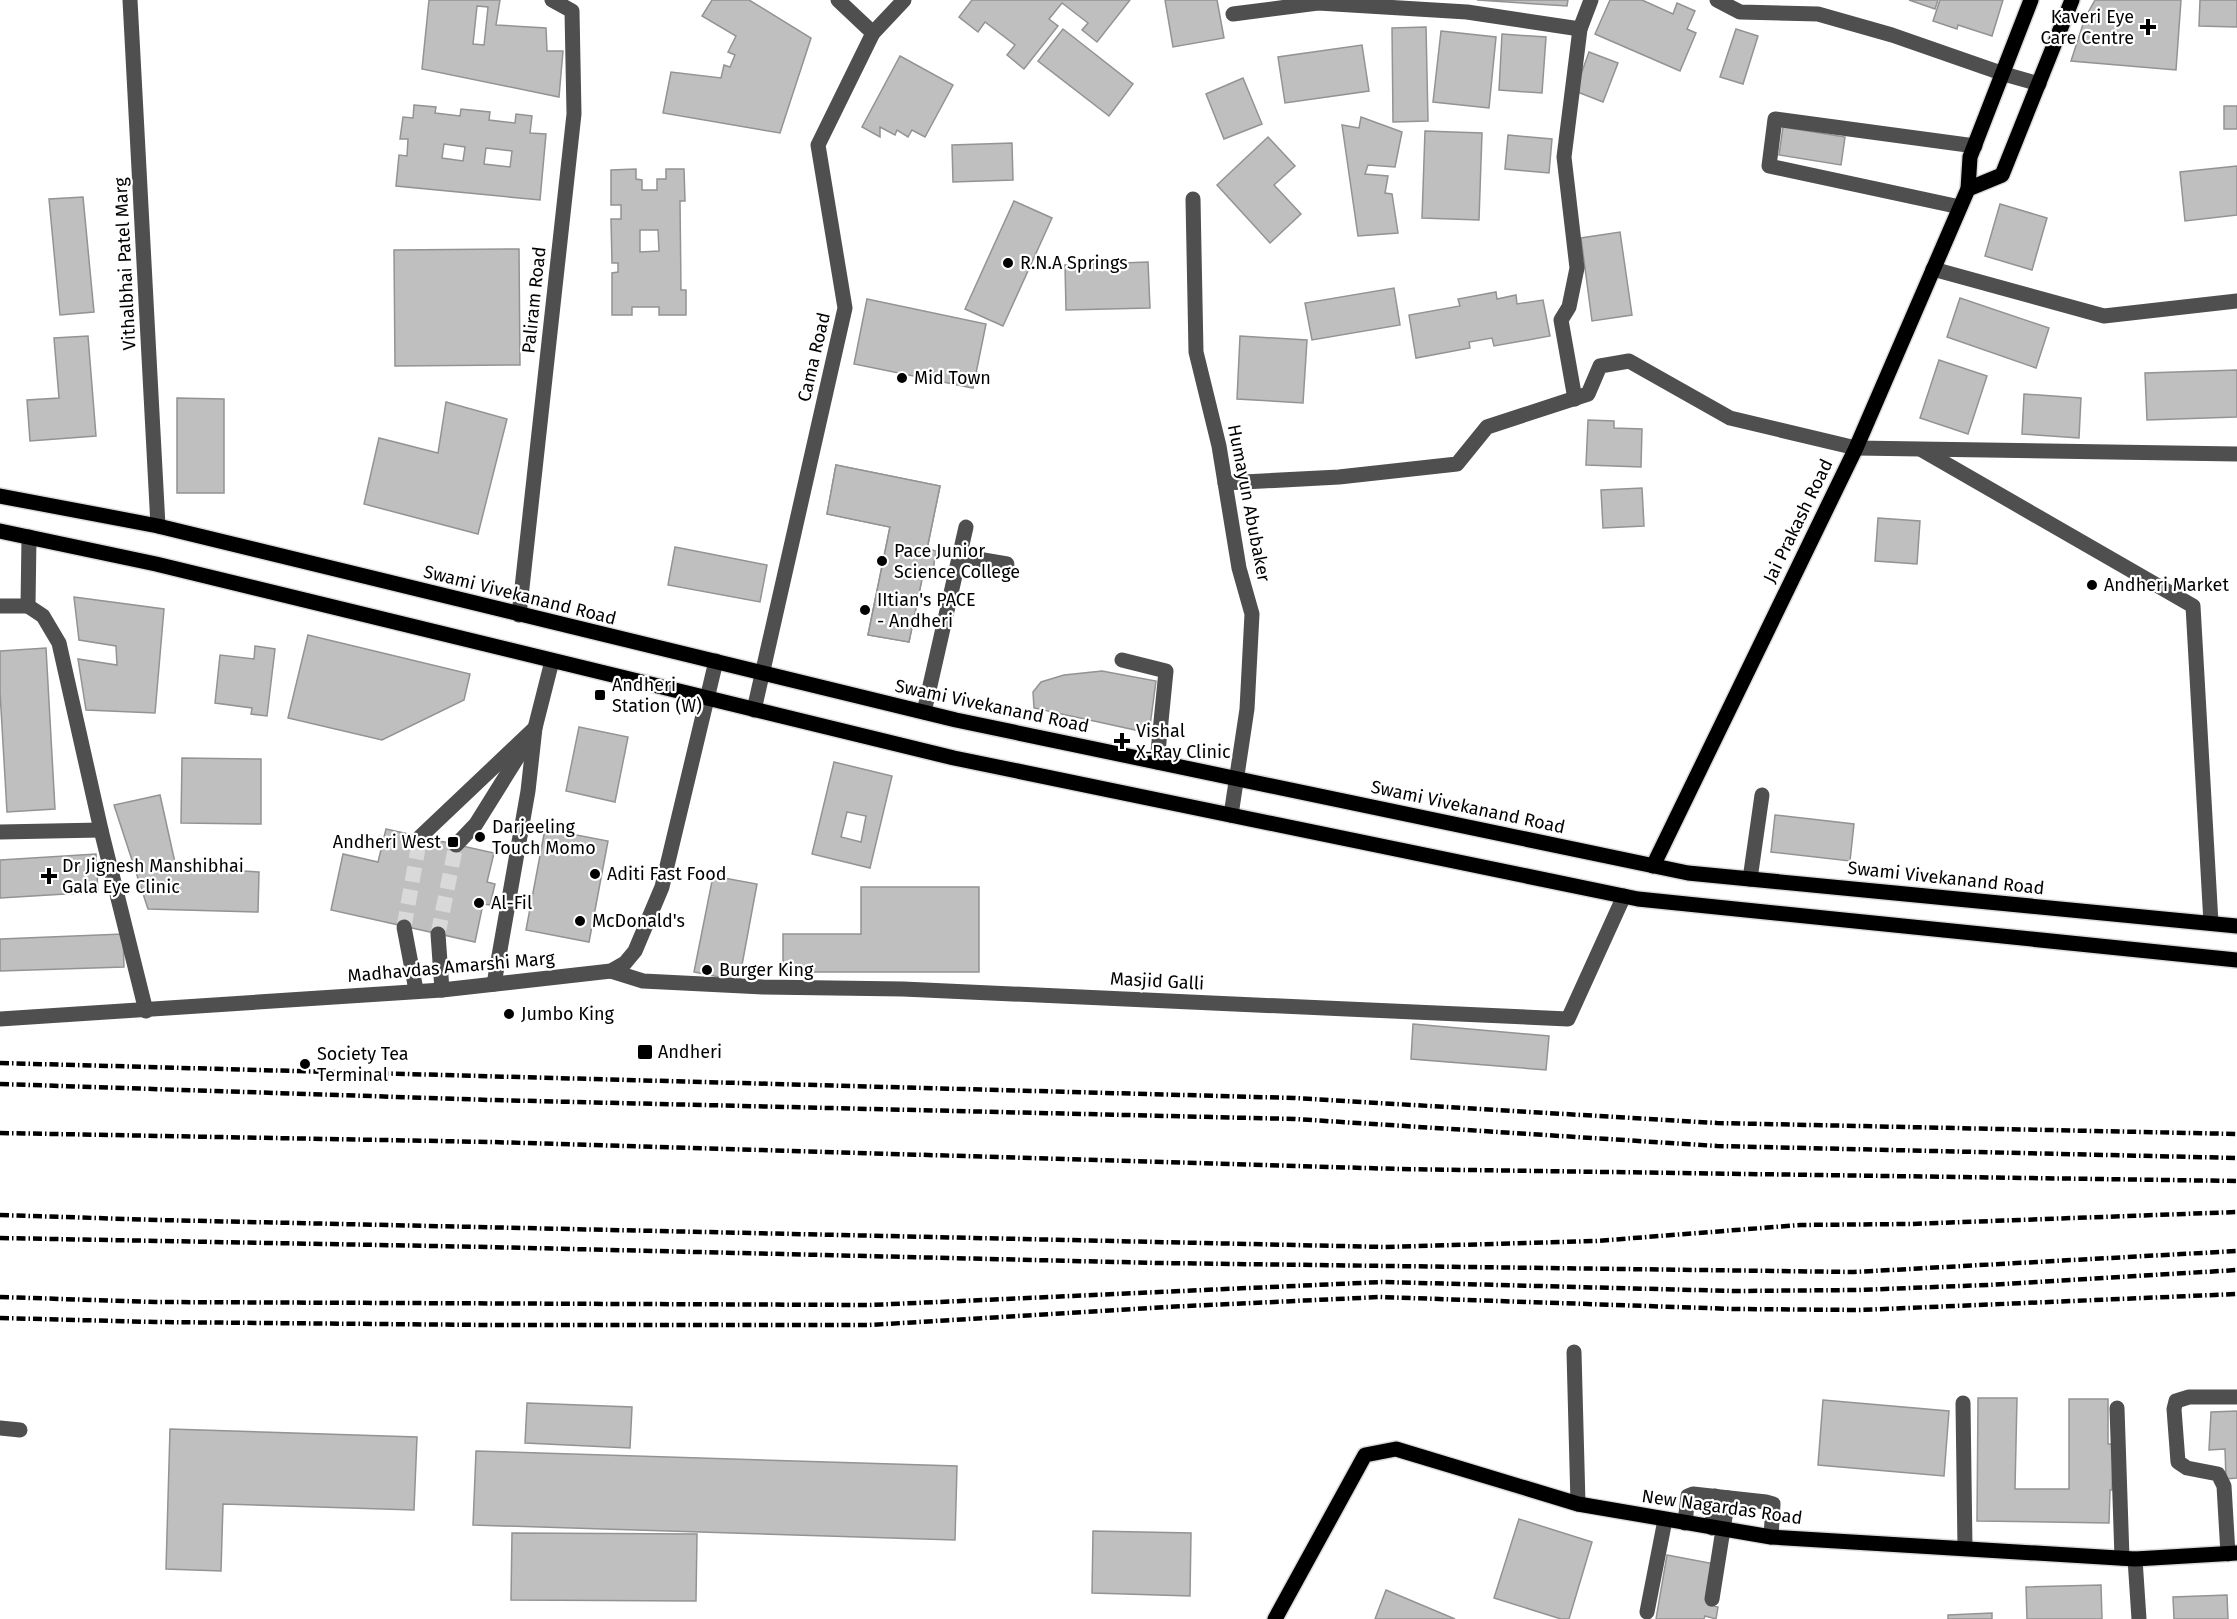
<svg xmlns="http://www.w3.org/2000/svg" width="2237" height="1619" viewBox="0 0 2237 1619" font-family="'Fira Sans',sans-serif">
	<rect width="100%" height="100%" fill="#fff"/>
	<!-- building -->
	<g fill="#bfbfbf" stroke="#939393" stroke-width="1.5" fill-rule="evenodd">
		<path d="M 429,0 L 500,0 L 496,25 L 546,28 L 547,51 L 563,51 L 559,97 L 422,69 ZM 477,6 L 488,7 L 484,45 L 473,44 Z"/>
		<path d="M 712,0 L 749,0 L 811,38 L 780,133 L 663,113 L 671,72 L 721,78 L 724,65 L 730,67 L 735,55 L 728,52 L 736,36 L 702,16 Z"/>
		<path d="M 972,0 L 1130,0 L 1097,42 L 1082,30 L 1088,23 L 1062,3 L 1049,19 L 1058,26 L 1024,69 L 1007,55 L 1015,45 L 985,22 L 978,32 L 959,17 Z"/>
		<path d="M 1165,0 L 1217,0 L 1224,38 L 1173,47 Z"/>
		<path d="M 1477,0 L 1568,0 L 1567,6 Z"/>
		<path d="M 1610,0 L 1642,0 L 1673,14 L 1677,3 L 1695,11 L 1687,29 L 1696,33 L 1680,71 L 1595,34 Z"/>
		<path d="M 1909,0 L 1938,0 L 1935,9 Z"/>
		<path d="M 1940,0 L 2003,0 L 1992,36 L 1958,25 L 1957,29 L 1933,21 Z"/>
		<path d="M 2095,0 L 2181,0 L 2176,70 L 2071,61 L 2085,18 Z"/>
		<path d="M 2200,0 L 2237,0 L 2237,27 L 2199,26 Z"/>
		<path d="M 1426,27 L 1428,121 L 1393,122 L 1392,28 Z"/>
		<path d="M 1063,29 L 1133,84 L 1109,116 L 1038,61 Z"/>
		<path d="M 1736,29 L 1758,36 L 1743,84 L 1720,77 Z"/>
		<path d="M 1441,31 L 1496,37 L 1489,108 L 1433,102 Z"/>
		<path d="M 1502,34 L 1546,37 L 1542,93 L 1499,90 Z"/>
		<path d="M 1362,45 L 1369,91 L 1285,103 L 1278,57 Z"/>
		<path d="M 1589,52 L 1618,63 L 1603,102 L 1575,91 Z"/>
		<path d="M 900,56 L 953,85 L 925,137 L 912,130 L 908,137 L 897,130 L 895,135 L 880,127 L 880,137 L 862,127 Z"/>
		<path d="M 1243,78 L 1262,124 L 1224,139 L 1206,94 Z"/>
		<path d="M 414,105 L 436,107 L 435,113 L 460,116 L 461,109 L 490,112 L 489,120 L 515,123 L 516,114 L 532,116 L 530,133 L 546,134 L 540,200 L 396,186 L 399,155 L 407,156 L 408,139 L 400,139 L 403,117 L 413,118 ZM 444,144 L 465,147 L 463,161 L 442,158 ZM 486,148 L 512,151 L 510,167 L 484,164 Z"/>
		<rect x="2224" y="106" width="13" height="23"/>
		<path d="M 1361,117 L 1402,132 L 1395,167 L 1368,165 L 1365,174 L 1388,176 L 1385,193 L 1392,194 L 1398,233 L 1358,236 L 1342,125 L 1359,128 Z"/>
		<path d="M 1783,127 L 1845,137 L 1841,165 L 1779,155 Z"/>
		<path d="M 1425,131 L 1482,133 L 1479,220 L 1422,218 Z"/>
		<path d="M 1508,135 L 1552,139 L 1549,173 L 1505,169 Z"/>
		<path d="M 1268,137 L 1295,166 L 1274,185 L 1301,214 L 1270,243 L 1217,185 Z"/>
		<path d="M 1012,143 L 1013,180 L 953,182 L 952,145 Z"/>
		<path d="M 2237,166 L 2237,215 L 2185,221 L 2180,172 Z"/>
		<path d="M 636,169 L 636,179 L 642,180 L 642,190 L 657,190 L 657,179 L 666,179 L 666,169 L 684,169 L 685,201 L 680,201 L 681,290 L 686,290 L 686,315 L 659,315 L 659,307 L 632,307 L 632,315 L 612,315 L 612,273 L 618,272 L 618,263 L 612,263 L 611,219 L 621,219 L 621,205 L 611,205 L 611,170 ZM 640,230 L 658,230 L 659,251 L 640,252 Z"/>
		<path d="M 83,197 L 94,312 L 60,315 L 49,199 Z"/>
		<path d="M 1014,201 L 1052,218 L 1003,326 L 965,309 Z"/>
		<path d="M 2000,204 L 2047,218 L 2032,270 L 1985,256 Z"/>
		<path d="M 1620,232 L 1632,315 L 1592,321 L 1581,238 Z"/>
		<path d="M 519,249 L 520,365 L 395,366 L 394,250 Z"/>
		<path d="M 1148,262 L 1150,308 L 1066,310 L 1065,265 Z"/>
		<path d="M 1394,288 L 1400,325 L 1312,340 L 1305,303 Z"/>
		<path d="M 1496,292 L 1497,299 L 1516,295 L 1517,304 L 1543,300 L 1550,336 L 1494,346 L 1492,338 L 1469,342 L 1470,348 L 1416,358 L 1409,315 L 1460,306 L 1458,299 Z"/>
		<path d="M 1960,298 L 2049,328 L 2036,368 L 1947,337 Z"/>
		<path d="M 867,299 L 986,324 L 973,388 L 854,364 Z"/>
		<path d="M 88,336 L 96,436 L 30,441 L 27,400 L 59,398 L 54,338 Z"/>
		<path d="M 1240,336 L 1307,340 L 1303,403 L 1237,399 Z"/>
		<path d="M 1939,360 L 1987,376 L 1968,434 L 1920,418 Z"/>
		<path d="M 2237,370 L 2237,417 L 2147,420 L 2145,373 Z"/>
		<path d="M 2024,394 L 2081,398 L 2079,438 L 2022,434 Z"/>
		<path d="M 177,398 L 224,399 L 224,493 L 177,493 Z"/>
		<path d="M 446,402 L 507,419 L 478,534 L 364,504 L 379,438 L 438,453 Z"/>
		<path d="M 1588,420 L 1614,421 L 1614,428 L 1642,429 L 1641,467 L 1586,465 Z"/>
		<path d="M 836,465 L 940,486 L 927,549 L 936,551 L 932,575 L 923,574 L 909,642 L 868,635 L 890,527 L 827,514 Z"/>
		<path d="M 836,465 L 940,486 L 927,549 L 936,551 L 932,575 L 923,574 L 909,642 L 868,635 L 890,527 L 827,514 Z"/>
		<path d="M 1642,488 L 1644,526 L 1603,528 L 1601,490 Z"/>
		<path d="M 1878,518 L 1920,521 L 1917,564 L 1875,561 Z"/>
		<path d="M 675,547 L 767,565 L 760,602 L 668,585 Z"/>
		<path d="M 74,597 L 164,609 L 155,713 L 86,710 L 78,659 L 117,665 L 116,646 L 79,640 Z"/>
		<path d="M 308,635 L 470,674 L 464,700 L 382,740 L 288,718 Z"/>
		<path d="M 255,646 L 275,649 L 267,716 L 251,714 L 252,708 L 215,703 L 220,655 L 254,659 Z"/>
		<path d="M 46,648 L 55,809 L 7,812 L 0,692 L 0,651 Z"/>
		<path d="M 1102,671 L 1156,681 L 1149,733 L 1034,708 L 1033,692 L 1041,682 L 1064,675 Z"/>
		<path d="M 579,727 L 628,737 L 615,802 L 566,791 Z"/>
		<path d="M 182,758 L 261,759 L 261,824 L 181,823 Z"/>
		<path d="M 834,762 L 892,776 L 870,868 L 812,854 ZM 847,812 L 866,816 L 861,842 L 841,837 Z"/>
		<path d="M 160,795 L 176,867 L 259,872 L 258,912 L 148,909 L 114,805 Z"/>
		<path d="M 1775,815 L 1854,824 L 1850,861 L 1771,852 Z"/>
		<path d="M 386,829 L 494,853 L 487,882 L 495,884 L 490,905 L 483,904 L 475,942 L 331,910 L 343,854 L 378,862 Z"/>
		<path d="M 545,829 L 608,841 L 589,942 L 526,930 Z"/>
		<path d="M 96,854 L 98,892 L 0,898 L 0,860 Z"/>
		<path d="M 713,876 L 757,884 L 739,981 L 694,972 Z"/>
		<path d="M 861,887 L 979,887 L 979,972 L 783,972 L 783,934 L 861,934 Z"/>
		<path d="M 123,934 L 124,967 L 0,971 L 0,939 Z"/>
		<path d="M 1413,1024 L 1549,1036 L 1546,1070 L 1411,1059 Z"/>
		<path d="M 1978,1398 L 2017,1398 L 2015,1489 L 2069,1489 L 2069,1399 L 2108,1399 L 2108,1444 L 2113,1444 L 2112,1490 L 2110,1490 L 2109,1523 L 1977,1521 Z"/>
		<path d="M 1823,1400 L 1949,1411 L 1944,1476 L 1818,1465 Z"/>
		<path d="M 527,1403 L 632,1407 L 630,1448 L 525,1443 Z"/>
		<path d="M 2237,1411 L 2237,1478 L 2226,1479 L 2225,1449 L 2209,1450 L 2211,1412 Z"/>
		<path d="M 170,1429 L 417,1437 L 414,1510 L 223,1504 L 221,1571 L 166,1569 Z"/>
		<path d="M 476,1451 L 957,1466 L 955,1540 L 473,1525 Z"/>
		<path d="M 1519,1519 L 1592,1542 L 1569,1619 L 1561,1619 L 1494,1598 Z"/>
		<path d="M 1093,1531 L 1191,1533 L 1190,1596 L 1092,1593 Z"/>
		<path d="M 512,1533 L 697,1534 L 696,1601 L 511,1600 Z"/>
		<path d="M 1667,1555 L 1715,1564 L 1708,1605 L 1718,1607 L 1716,1619 L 1705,1616 L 1704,1619 L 1656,1619 Z"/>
		<path d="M 2101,1585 L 2102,1619 L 2027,1619 L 2026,1587 Z"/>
		<path d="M 1386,1590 L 1455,1619 L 1375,1619 Z"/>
		<path d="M 2227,1595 L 2228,1619 L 2174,1619 L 2173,1597 Z"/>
		<path d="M 1992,1613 L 1992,1619 L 1948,1619 L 1948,1615 Z"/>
	</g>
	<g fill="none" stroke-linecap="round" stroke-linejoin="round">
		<!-- minor-tunnel -->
		<g stroke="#d9d9d9" stroke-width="15" stroke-dasharray="15 8" stroke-linecap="butt">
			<path d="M 404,927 L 420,837"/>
			<path d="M 438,934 L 456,845"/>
		</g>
		<!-- major casing -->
		<g stroke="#dbdbdb" stroke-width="18">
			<g id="major">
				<path d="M 1968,189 L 2002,175 L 2072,0"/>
				<path d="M 0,496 L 158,526 L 956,720 L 1688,873 L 2237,926"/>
				<path d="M 0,531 L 156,564 L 954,758 L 1638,899 L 2237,960"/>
				<path d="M 1653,866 L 1856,448 L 1968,189 L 1970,157 L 2031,0"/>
				<path d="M 1275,1619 L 1365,1455 L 1396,1449 L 1578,1504 L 1771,1537 L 2135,1559 L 2237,1553"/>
			</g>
		</g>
		<!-- minor -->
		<g stroke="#4f4f4f" stroke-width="15">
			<path d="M 130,0 L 158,526"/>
			<path d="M 838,0 L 873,33"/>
			<path d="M 1717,0 L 1740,12 L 1818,14 L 1892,35 L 2004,74 L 2039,84"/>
			<path d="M 1233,14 L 1318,3 L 1467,12 L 1580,29"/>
			<path d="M 1193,199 L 1196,352 L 1219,446 L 1239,568 L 1252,614 L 1247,709 L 1231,815"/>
			<path d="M 1960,207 L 1769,166 L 1775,119 L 1975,146"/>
			<path d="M 1933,269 L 2104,316 L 2237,301"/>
			<path d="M 1575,399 L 1561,320 L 1569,307 L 1577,268 L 1564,157 L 1580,29 L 1591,0"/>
			<path d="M 1922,450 L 2193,606 L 2211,923"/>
			<path d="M 1225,483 L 1339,477 L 1457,464 L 1487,427 L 1588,394 L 1600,366 L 1629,361 L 1730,418 L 1856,448 L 2237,454"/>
			<path d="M 29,537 L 28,606 L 43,616 L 59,643 L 101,830 L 146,1011"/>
			<path d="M 960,556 L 1007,564"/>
			<path d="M 0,606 L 28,606"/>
			<path d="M 519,615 L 574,114 L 572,11 L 552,0"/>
			<path d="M 1122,660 L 1166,671 L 1157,762"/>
			<path d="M 754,710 L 845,308 L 818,145 L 873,33 L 904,0"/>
			<path d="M 924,712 L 966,527"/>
			<path d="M 0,832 L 101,830"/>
			<path d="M 420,837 L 535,728"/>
			<path d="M 456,845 L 476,824 L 524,747"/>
			<path d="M 1750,879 L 1762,795"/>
			<path d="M 404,927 L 416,990"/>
			<path d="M 438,934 L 442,990"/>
			<path d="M 611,971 L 643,981 L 763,987 L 903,989 L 1568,1019 L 1624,896"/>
			<path d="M 494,984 L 528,791 L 535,728 L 552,661"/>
			<path d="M 0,1019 L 442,990 L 611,971 L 625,963 L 635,951 L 662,887 L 716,661"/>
			<path d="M 1574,1352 L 1578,1504"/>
			<path d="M 1963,1403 L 1965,1548"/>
			<path d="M 2117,1408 L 2122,1558"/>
			<path d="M 0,1428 L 20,1430"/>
			<path d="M 1685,1523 L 1688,1496 L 1693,1494 L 1766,1502 L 1773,1504 L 1771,1537"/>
			<path d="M 1712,1528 L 1715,1496"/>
			<path d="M 2228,1554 L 2224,1486 L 2218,1474 L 2187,1468 L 2178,1462 L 2174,1409 L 2176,1401 L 2189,1397 L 2237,1397"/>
			<path d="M 2135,1559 L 2139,1619"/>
			<path d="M 1712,1599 L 1728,1498"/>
			<path d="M 1647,1612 L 1665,1520"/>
		</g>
		<!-- major -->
		<use href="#major" stroke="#000" stroke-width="15"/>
		<!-- rail -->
		<g stroke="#000" stroke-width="4.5" stroke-dasharray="9 3 1.5 3" stroke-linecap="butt">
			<path d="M 0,1063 L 1294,1098 L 1717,1123 L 2237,1134"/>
			<path d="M 0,1084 L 491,1100 L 1295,1119 L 1717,1146 L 2237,1158"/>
			<path d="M 0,1133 L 491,1142 L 1399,1169 L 2237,1181"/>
			<path d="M 0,1215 L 159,1220 L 1385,1247 L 1596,1241 L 1800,1225 L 1910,1224 L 2237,1212"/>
			<path d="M 0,1238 L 487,1247 L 1159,1263 L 1854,1272 L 2237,1251"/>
			<path d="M 0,1297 L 155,1302 L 871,1305 L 1382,1282 L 1734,1291 L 1858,1290 L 1987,1285 L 2237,1270"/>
			<path d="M 0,1318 L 155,1322 L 488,1325 L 869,1325 L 1166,1307 L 1380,1297 L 1735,1309 L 1860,1310 L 2237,1294"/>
		</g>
	</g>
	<!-- markers -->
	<g fill="#000" stroke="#fff" stroke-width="2">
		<path d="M2145 18h6v6h6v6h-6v6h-6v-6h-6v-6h6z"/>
		<circle cx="1008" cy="263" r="6"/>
		<circle cx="902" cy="378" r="6"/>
		<circle cx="882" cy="561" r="6"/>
		<circle cx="2092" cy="585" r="6"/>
		<circle cx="865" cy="610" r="6"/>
		<rect x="594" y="689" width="12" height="12" rx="3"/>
		<path d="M1119 732h6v6h6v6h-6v6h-6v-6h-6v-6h6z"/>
		<circle cx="480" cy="837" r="6"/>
		<rect x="447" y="836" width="12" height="12" rx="3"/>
		<circle cx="595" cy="874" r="6"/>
		<path d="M46 867h6v6h6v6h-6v6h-6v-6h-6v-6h6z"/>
		<circle cx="479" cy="903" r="6"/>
		<circle cx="580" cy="921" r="6"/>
		<circle cx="707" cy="970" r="6"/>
		<circle cx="509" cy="1014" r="6"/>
		<rect x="637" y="1044" width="16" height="16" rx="3"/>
		<circle cx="305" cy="1064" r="6"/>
	</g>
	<g text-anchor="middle" stroke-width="4.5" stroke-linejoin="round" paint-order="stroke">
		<!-- poi labels -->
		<g font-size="18" fill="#000" stroke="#fff" text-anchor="start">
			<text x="2134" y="23" text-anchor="end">Kaveri Eye<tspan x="2134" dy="21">Care Centre</tspan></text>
			<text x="1020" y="269">R.N.A Springs</text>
			<text x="914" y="384">Mid Town</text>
			<text x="894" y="557">Pace Junior<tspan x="894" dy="21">Science College</tspan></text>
			<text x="2104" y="591">Andheri Market</text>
			<text x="877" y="606">IItian's PACE<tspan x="877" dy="21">- Andheri</tspan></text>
			<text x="612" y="691">Andheri<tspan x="612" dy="21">Station (W)</tspan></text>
			<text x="1136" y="737">Vishal<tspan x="1136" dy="21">X-Ray Clinic</tspan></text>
			<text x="492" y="833">Darjeeling<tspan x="492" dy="21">Touch Momo</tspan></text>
			<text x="441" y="848" text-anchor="end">Andheri West</text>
			<text x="62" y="872">Dr Jignesh Manshibhai<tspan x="62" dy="21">Gala Eye Clinic</tspan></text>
			<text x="607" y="880">Aditi Fast Food</text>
			<text x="491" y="909">Al-Fil</text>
			<text x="592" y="927">McDonald's</text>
			<text x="719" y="976">Burger King</text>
			<text x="521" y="1020">Jumbo King</text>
			<text x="658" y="1058">Andheri</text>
			<text x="317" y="1060">Society Tea<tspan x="317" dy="21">Terminal</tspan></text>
		</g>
		<!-- street labels -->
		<g font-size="18" fill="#000" stroke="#fff">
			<text transform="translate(125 264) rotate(-93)" y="6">Vithalbhai Patel Marg</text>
			<text transform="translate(534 300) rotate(-84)" y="6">Paliram Road</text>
			<text transform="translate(814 357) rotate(-77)" y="6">Cama Road</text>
			<text transform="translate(1249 503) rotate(79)" y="6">Humayun Abubaker</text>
			<text transform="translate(1798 521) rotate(-64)" y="6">Jai Prakash Road</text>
			<text transform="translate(520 595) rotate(14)" y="6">Swami Vivekanand Road</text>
			<text transform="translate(992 706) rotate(12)" y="6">Swami Vivekanand Road</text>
			<text transform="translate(1468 807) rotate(12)" y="6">Swami Vivekanand Road</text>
			<text transform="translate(1946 878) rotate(6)" y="6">Swami Vivekanand Road</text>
			<text transform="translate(451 967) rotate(-5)" y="6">Madhavdas Amarshi Marg</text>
			<text transform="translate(1157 981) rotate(3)" y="6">Masjid Galli</text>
			<text transform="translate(1722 1507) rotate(8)" y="6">New Nagardas Road</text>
		</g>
	</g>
</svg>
